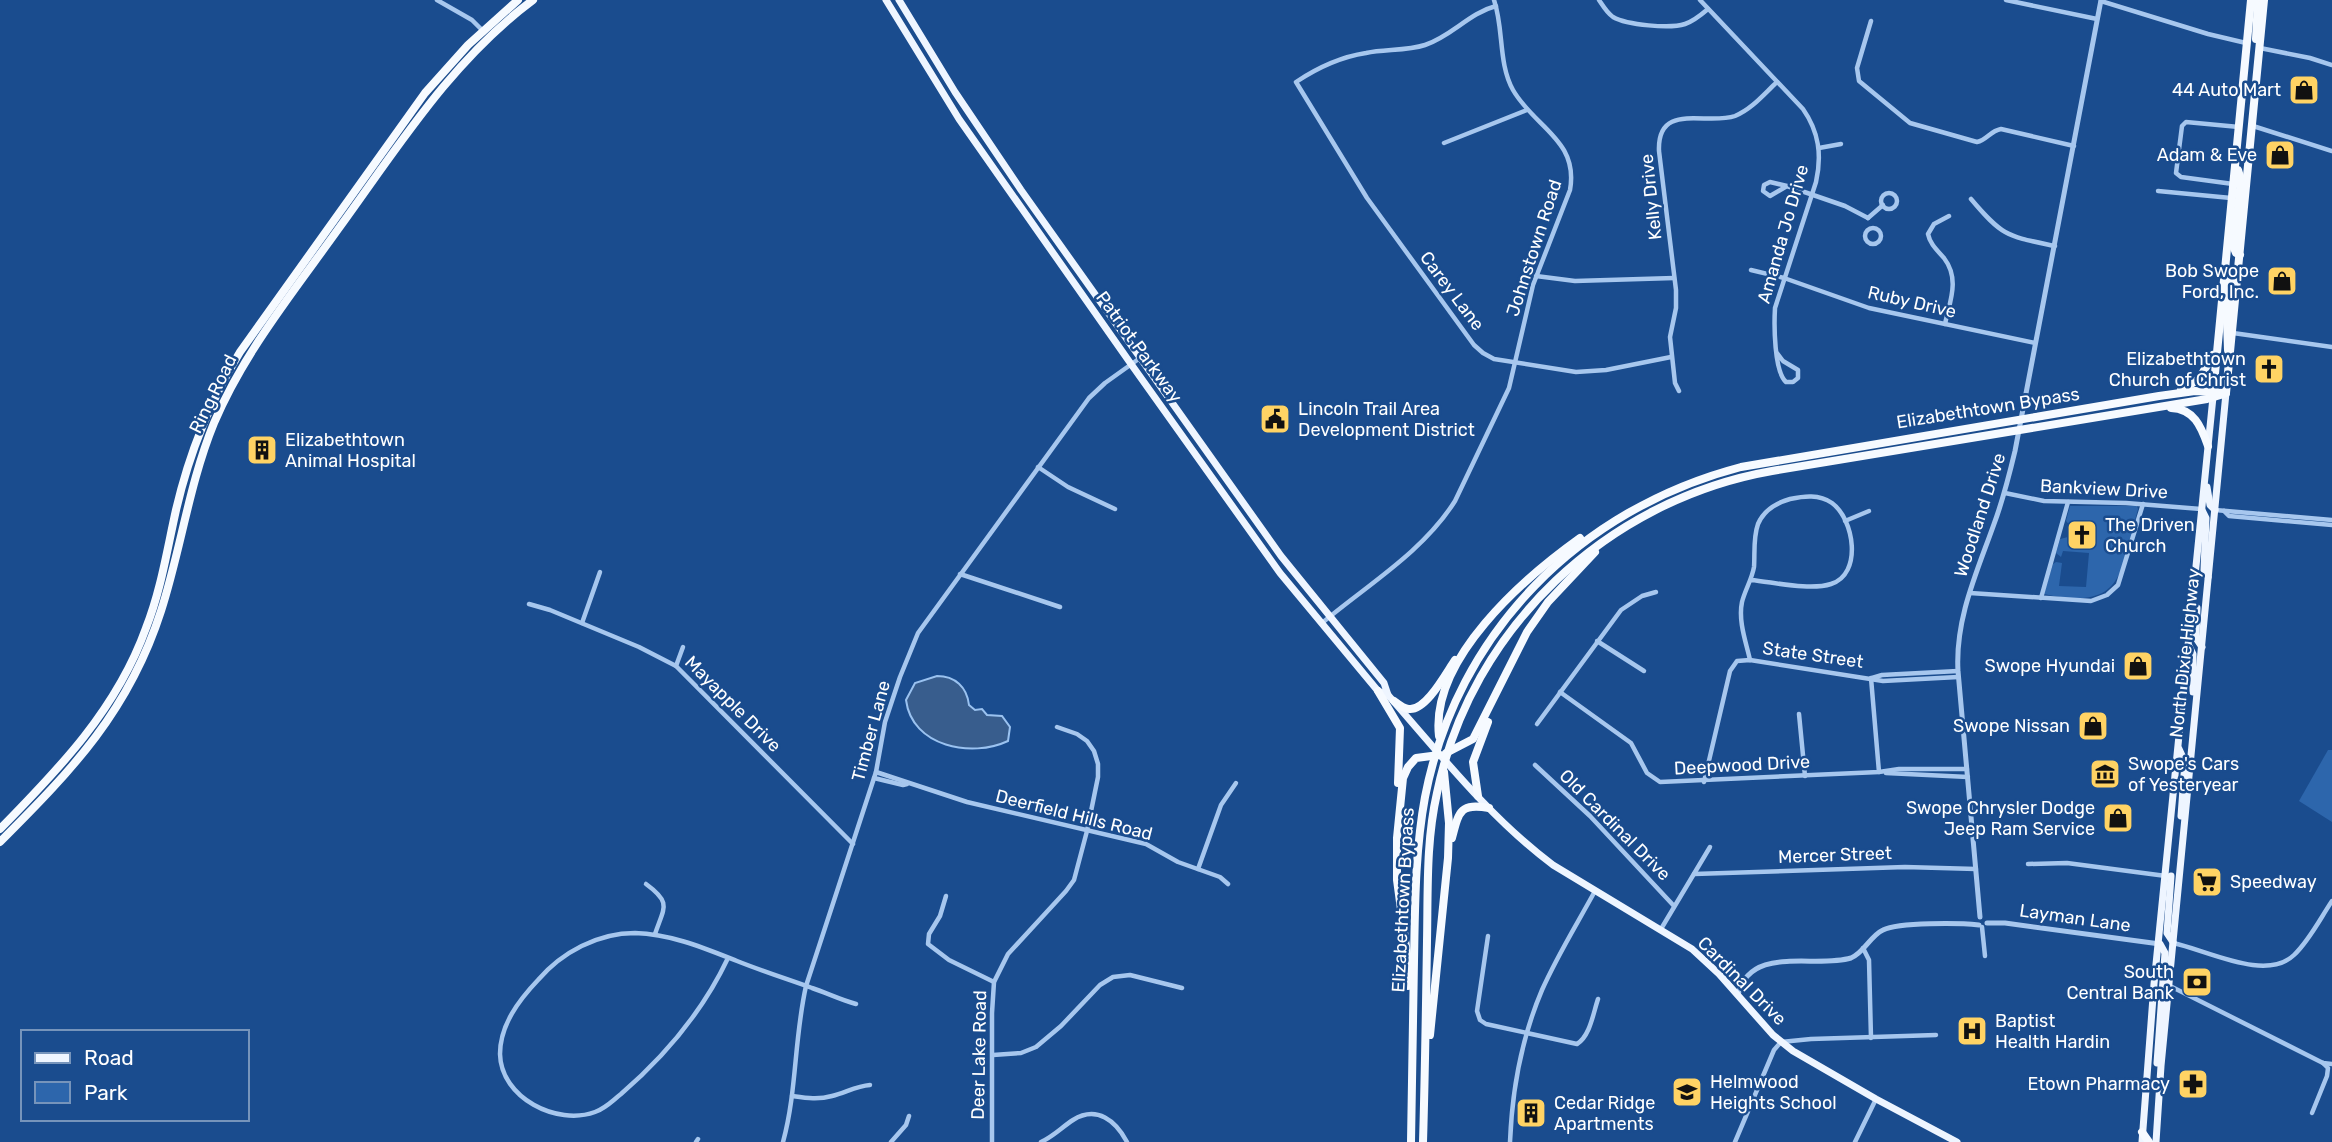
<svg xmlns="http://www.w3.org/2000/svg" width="2332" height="1142" viewBox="0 0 2332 1142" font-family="Rubik,sans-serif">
	<rect width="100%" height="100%" fill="#1a4c8e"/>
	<!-- green -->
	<g fill="#2d66ac">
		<path d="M 2070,506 L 2137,506 L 2138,509 C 2121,571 2125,612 2044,594 L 2053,564 L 2056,562 L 2062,563 L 2059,586 L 2086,587 L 2089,553 L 2063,551 L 2061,557 L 2056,553 L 2060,539 L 2072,536 L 2076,539 L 2080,537 L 2083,542 L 2091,537 L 2092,533 L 2087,526 L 2081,530 L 2075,525 L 2074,530 L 2066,521 Z"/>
		<path d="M 2328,750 L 2332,750 L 2332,822 L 2299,801 Z"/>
	</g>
	<!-- water -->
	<path fill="#385d8d" stroke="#9ac2f0" stroke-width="2" d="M 937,676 C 955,676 967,687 969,705 L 975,710 L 982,709 L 987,715 L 1002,716 L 1010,727 L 1008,741 C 972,758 912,747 906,700 L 915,683 Z"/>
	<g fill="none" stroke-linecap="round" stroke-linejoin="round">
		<!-- minor -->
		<g stroke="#a7c7ee" stroke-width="4.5">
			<path d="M 437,0 L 472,20 L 483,31"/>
			<path d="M 1599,0 C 1603,6 1607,13 1613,17 C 1627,25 1670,29 1685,24 C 1694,21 1701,15 1708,9"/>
			<path d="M 1700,0 L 1803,109 C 1819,132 1822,155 1816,182 L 1775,308 C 1774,325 1774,371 1786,382 L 1793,382 L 1798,378 L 1798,370 L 1783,361 L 1777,353"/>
			<path d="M 2006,0 L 2097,19"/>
			<path d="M 2101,1 L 2208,34 L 2246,43"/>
			<path d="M 1496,6 C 1469,13 1452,36 1425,45 C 1406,51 1385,49 1366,53 C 1340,57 1317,68 1296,82 L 1367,198 L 1474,345 L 1483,353 L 1494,359 L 1576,372 L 1606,370 L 1671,357"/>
			<path d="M 1871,21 L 1857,68 L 1859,81 L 1910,123 L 1977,142 C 1987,140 1990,131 2001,129 L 2074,146"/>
			<path d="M 2260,48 L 2310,58 L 2332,65"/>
			<path d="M 2253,126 L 2332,151"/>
			<path d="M 1444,143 L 1527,110"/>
			<path d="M 1819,148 L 1841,144"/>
			<path d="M 2233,184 L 2181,177 L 2176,173 L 2182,126 L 2186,122 L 2239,127"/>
			<path d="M 1787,186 L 1770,182 L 1764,185 L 1763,191 L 1770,196 L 1787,186 L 1845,206 L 1868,218"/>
			<path d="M 2158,191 L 2231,198"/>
			<circle cx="1889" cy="201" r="8"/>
			<path d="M 1971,199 C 2003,237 2007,236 2055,246"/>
			<path d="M 1868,218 L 1883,205"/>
			<circle cx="1873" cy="236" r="8"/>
			<path d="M 1751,270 L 1784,278 L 1869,308 L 2035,343"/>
			<path d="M 1536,276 L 1575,281 L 1674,278"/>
			<path d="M 1945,324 C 1950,301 1960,279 1944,258 C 1937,250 1930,244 1928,234 L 1934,224 L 1949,216"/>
			<path d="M 2233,333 L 2332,347"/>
			<path d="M 1679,391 L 1675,383 L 1670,337 L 1676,308 L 1676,290 L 1659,151 C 1657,101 1707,126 1735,116 C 1752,109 1764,94 1777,82"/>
			<path d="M 1038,467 L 1068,487 L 1115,509"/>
			<path d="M 2005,493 L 2044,501 L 2126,503 L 2201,509"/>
			<path d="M 2215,510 L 2332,520"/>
			<path d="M 2224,511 L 2229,516 L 2332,525"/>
			<path d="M 1845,521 L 1869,511"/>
			<path d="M 960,574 L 1060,607"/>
			<path d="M 1970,593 L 2091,601 L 2107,595 L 2118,585 L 2143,504"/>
			<path d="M 2041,598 L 2068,502"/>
			<path d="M 529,604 L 550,610 L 639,647 L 676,666 L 853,844"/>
			<path d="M 582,623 L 600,572"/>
			<path d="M 1322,623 C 1367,585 1423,552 1455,501 L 1509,388 L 1533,285 L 1570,190 C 1579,140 1534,127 1513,90 C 1498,63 1504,29 1494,0"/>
			<path d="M 1597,641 L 1644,671"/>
			<path d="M 1750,660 C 1746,642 1738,621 1742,602 C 1745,590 1752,579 1754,567 C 1755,553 1753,538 1758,524 C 1764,510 1776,503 1790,499 C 1804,496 1819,494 1832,503 C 1854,519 1863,574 1831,584 C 1810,591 1773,582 1751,580"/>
			<path d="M 676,666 L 683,647"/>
			<path d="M 1871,678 L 1879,772"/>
			<path d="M 1872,678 L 1882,675 L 1958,671"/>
			<path d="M 1560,692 L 1631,743 L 1647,773 L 1660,782 L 1879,772 L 1899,769 L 1967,769"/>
			<path d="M 1799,714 L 1805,776"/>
			<path d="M 1537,724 L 1621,610 L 1642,596 L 1656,592"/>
			<path d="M 1535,765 L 1590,816 L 1674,906"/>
			<path d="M 876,772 L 967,802 L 1146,844 L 1178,862 L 1220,877 L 1228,884"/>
			<path d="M 1886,773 L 1968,777"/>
			<path d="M 874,778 L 903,785 L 907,784"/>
			<path d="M 1704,782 L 1730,671 L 1737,661 L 1750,660 L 1883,681 L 1958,677"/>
			<path d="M 2028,864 L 2067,863 L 2166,876"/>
			<path d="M 1198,869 L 1221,805 L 1236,783"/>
			<path d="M 1694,874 L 1905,867 L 1976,869"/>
			<path d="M 646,884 C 672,903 664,907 655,934"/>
			<path d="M 946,896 L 940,916 L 929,934 L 928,944 L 949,960 L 994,982"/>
			<path d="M 1982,927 L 1985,956"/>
			<path d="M 1661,929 L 1710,847"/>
			<path d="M 1488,936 L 1477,1011 L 1480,1020 L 1486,1024 L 1577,1044 C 1590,1036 1593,1014 1598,999"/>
			<path d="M 2173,943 C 2207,950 2266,982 2294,955 C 2309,941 2320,919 2332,901"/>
			<path d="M 1863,948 L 1869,960 L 1871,1038"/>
			<path d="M 728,958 C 703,1011 665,1056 621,1094 C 612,1101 606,1108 595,1112 C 557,1126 501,1098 500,1054 C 500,1025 519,1000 538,980 C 562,952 598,933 635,933 C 671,934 704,948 737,961 C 762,971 787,979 812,988 C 827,993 841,1000 856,1004"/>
			<path d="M 2170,986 L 2323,1063 L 2332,1064"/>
			<path d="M 993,1055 L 1021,1053 L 1036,1047 L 1061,1026 L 1100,985 L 1113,977 L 1130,975 L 1182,988"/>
			<path d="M 792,1096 C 806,1098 818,1100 832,1096 C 845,1093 856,1086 870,1085"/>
			<path d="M 2312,1113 L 2327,1076 L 2328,1068 L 2323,1063"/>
			<path d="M 696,1142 L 698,1139"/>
			<path d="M 783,1142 C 797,1091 794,1039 806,986 L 876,772 L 885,722 L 900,677 L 918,633 L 1089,398 L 1105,383 L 1140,358"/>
			<path d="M 891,1142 L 906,1125 L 909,1116"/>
			<path d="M 992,1142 L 992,1013 L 994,982 L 1008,954 L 1066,891 L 1074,880 L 1087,831 L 1098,777 L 1098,764 L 1094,751 L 1087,741 L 1077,734 L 1057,727"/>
			<path d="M 1041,1142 C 1054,1136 1062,1127 1073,1120 C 1097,1105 1116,1121 1127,1142"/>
			<path d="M 1510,1142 C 1512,1091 1522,1037 1542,990 C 1557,956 1577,924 1595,891"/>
			<path d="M 1735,1142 L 1774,1050 L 1781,1042 L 1811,1039 L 1936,1035"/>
			<path d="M 1855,1142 L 1876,1099"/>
		</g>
		<!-- tertiary -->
		<g stroke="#a7c7ee" stroke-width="5">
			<path d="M 1980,917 L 1958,671 C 1955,619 1977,572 1994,524 C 2003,500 2009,476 2015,451 L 2101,0"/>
			<path d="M 1987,923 L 2005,923 L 2160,944"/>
			<path d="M 1738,995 C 1750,944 1815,969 1851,958 C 1864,953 1870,936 1883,930 C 1899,922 1960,923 1979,925"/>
		</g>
		<!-- primary -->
		<g stroke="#eef5ff" stroke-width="7">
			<path d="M 886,0 L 959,119 L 1131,364 L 1280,573 L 1378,691 L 1388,695 C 1440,754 1490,818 1553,865 L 1692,949 L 1719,974 L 1773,1035 L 1793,1051 L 1876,1099 L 1957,1142"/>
			<path d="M 899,0 L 955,92 L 1021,190 L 1281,556 L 1384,683 L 1388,695"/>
			<path d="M 2207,487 L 2210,505 L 2215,510"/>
			<path d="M 2202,510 L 2206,518 L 2204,570 L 2208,577"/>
			<path d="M 2197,608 L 2196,638 L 2202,647"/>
			<path d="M 2189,646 L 2193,654 L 2193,692"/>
			<path d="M 2179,749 L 2185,762 L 2181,816"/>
			<path d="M 2171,876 L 2167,933 L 2173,942"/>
			<path d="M 2157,1063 L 2165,953 L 2160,944"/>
			<path d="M 2142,1142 L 2154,984 L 2213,397"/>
			<path d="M 2156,1142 L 2161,1066 L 2226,393"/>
		</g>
		<!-- trunk -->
		<g stroke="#f6faff" stroke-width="8">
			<path d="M 2256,39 L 2258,0"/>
			<path d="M 2238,170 L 2241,180 L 2234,248 L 2236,253 L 2240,255"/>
			<path d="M 2224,272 L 2229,278 L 2230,282 L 2227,322 L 2228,350"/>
			<path d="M 2181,390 L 2199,379 L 2213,355"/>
			<path d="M 2226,393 L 2264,0"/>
			<path d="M 2213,394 L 2251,0"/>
			<path d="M 2171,408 C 2194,409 2201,426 2208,446"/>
			<path d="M 1378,691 L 1400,728 L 1398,783"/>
			<path d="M 1394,701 C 1398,704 1404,709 1409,709 C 1426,711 1446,673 1455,660"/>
			<path d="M 1439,736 C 1430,659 1524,578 1580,538"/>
			<path d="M 1446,753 L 1473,739 L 1527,632 L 1548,602 L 1595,552"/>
			<path d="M 1478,796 L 1473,762 L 1488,722"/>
			<path d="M 0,829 C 59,769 117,709 146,628 C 161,590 167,550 176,510 C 189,454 210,401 240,352 L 425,93 L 468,45 L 518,0"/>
			<path d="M 1452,838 C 1459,811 1460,803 1489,808"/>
			<path d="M 0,842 C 72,770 129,711 161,611 C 181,549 189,484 214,423 C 244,352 294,291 339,228 C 398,147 451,61 533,0"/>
			<path d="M 1408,986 L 1408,961 L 1397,880 L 1397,838 L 1403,778 L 1408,767 L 1416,758 L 1439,755"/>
			<path d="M 1430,1035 L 1448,858 L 1449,823 L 1444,772"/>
			<path d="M 2142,1132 L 2149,1142"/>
			<path d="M 1411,1142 C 1412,1082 1413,1022 1414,961 C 1415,907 1415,851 1425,797 C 1457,632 1580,509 1741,467 L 2159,396 L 2195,391 L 2226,393"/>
			<path d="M 1423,1142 C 1425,1075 1426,1008 1427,941 C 1428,891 1426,841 1437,793 C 1471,628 1607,500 1772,471 L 2207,399 L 2224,394"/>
		</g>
	</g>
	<!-- icons -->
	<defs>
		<g id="shop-square" transform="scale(1.575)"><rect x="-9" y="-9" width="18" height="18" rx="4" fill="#ffd364" stroke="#1a4c8e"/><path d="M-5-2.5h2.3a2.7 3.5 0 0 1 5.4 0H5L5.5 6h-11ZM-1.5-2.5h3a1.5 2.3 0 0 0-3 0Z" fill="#111"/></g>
		<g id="church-square" transform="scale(1.575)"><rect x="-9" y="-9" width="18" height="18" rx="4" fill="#ffd364" stroke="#1a4c8e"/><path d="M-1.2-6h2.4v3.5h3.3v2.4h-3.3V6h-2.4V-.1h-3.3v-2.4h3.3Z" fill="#111"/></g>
		<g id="civic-square" transform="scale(1.575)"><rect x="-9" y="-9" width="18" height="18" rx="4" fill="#ffd364" stroke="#1a4c8e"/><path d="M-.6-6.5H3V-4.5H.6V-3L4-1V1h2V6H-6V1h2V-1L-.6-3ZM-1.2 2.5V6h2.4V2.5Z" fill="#111"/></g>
		<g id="building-square" transform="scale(1.575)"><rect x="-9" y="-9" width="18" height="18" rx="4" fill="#ffd364" stroke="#1a4c8e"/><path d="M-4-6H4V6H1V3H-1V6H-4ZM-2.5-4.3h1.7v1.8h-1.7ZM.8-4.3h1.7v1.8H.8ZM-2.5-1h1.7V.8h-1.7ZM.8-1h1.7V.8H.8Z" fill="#111"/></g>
		<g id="museum-square" transform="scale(1.575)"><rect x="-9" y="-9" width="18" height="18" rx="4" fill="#ffd364" stroke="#1a4c8e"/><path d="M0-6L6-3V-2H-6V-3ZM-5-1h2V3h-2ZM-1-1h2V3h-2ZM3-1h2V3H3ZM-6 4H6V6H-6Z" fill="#111"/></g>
		<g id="supermarket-square" transform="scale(1.575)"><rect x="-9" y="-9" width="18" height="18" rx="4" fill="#ffd364" stroke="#1a4c8e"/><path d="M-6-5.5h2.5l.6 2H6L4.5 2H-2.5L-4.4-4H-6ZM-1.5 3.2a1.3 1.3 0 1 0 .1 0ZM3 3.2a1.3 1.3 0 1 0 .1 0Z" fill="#111"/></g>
		<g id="bank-square" transform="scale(1.575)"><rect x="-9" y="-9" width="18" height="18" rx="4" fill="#ffd364" stroke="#1a4c8e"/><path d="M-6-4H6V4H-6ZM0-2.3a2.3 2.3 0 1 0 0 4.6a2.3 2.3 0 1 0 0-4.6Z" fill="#111"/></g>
		<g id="hospital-square" transform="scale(1.575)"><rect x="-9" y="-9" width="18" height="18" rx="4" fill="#ffd364" stroke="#1a4c8e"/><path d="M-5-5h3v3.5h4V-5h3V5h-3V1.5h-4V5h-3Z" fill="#111"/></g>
		<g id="pharmacy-square" transform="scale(1.575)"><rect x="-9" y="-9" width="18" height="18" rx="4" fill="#ffd364" stroke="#1a4c8e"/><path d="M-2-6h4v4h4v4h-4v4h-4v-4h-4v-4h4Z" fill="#111"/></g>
		<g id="school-square" transform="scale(1.575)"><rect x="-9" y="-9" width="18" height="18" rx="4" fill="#ffd364" stroke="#1a4c8e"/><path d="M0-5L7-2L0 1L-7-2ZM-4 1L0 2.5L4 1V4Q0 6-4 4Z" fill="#111"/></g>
	</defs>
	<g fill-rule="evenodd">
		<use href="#shop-square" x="2304" y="90"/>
		<use href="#shop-square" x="2280" y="155"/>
		<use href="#shop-square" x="2282" y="281"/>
		<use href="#church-square" x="2269" y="369"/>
		<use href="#civic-square" x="1275" y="419"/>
		<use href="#building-square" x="262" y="450"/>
		<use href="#church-square" x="2082" y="535"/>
		<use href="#shop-square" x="2138" y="666"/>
		<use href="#shop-square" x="2093" y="726"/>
		<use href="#museum-square" x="2105" y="774"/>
		<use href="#shop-square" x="2118" y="818"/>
		<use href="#supermarket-square" x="2207" y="882"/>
		<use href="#bank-square" x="2197" y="982"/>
		<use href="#hospital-square" x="1972" y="1031"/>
		<use href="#pharmacy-square" x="2193" y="1084"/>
		<use href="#school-square" x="1687" y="1092"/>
		<use href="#building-square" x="1531" y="1113"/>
	</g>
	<g text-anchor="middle" stroke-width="5" stroke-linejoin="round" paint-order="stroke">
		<!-- poi labels -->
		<g font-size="18" fill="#fff" stroke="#1a4c8e" text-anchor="end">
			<text x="2281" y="96">44 Auto Mart</text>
			<text x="2257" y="161">Adam &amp; Eve</text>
			<text x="2259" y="277">Bob Swope<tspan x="2259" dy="21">Ford, Inc.</tspan></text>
			<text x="2246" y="365">Elizabethtown<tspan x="2246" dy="21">Church of Christ</tspan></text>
			<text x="1298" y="415" text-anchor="start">Lincoln Trail Area<tspan x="1298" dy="21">Development District</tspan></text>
			<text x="285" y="446" text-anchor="start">Elizabethtown<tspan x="285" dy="21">Animal Hospital</tspan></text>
			<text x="2105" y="531" text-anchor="start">The Driven<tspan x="2105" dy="21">Church</tspan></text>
			<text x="2115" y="672">Swope Hyundai</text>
			<text x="2070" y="732">Swope Nissan</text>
			<text x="2128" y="770" text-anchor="start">Swope's Cars<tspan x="2128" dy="21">of Yesteryear</tspan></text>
			<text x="2095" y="814">Swope Chrysler Dodge<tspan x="2095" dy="21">Jeep Ram Service</tspan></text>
			<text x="2230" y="888" text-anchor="start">Speedway</text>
			<text x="2174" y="978">South<tspan x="2174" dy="21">Central Bank</tspan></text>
			<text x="1995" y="1027" text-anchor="start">Baptist<tspan x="1995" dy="21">Health Hardin</tspan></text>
			<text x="1710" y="1088" text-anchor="start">Helmwood<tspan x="1710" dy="21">Heights School</tspan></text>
			<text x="2170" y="1090">Etown Pharmacy</text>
			<text x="1554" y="1109" text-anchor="start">Cedar Ridge<tspan x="1554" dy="21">Apartments</tspan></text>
		</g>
		<!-- street labels -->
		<g font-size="18" fill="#fff" stroke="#1a4c8e">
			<text transform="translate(1651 197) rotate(-96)" y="6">Kelly Drive</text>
			<text transform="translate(1783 234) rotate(-74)" y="6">Amanda Jo Drive</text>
			<text transform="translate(1534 248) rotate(-72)" y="6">Johnstown Road</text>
			<text transform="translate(1452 291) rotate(53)" y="6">Carey Lane</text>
			<text transform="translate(1912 302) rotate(13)" y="6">Ruby Drive</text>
			<text transform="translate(1139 347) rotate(54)" y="6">Patriot Parkway</text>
			<text transform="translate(213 394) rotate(-64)" y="6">Ring Road</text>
			<text transform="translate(1988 408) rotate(-9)" y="6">Elizabethtown Bypass</text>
			<text transform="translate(2104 489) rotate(3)" y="6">Bankview Drive</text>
			<text transform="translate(1980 515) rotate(-72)" y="6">Woodland Drive</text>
			<text transform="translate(2185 653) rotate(-84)" y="6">North Dixie Highway</text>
			<text transform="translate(1813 655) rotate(8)" y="6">State Street</text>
			<text transform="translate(733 704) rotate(45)" y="6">Mayapple Drive</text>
			<text transform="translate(871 731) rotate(-75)" y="6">Timber Lane</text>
			<text transform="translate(1742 765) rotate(-3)" y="6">Deepwood Drive</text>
			<text transform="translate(1074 815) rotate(14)" y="6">Deerfield Hills Road</text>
			<text transform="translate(1615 825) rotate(45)" y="6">Old Cardinal Drive</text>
			<text transform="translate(1835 855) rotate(-2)" y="6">Mercer Street</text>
			<text transform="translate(1403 900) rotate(-87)" y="6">Elizabethtown Bypass</text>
			<text transform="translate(2075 918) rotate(8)" y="6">Layman Lane</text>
			<text transform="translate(1742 981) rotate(45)" y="6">Cardinal Drive</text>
			<text transform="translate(979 1055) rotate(-89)" y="6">Deer Lake Road</text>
		</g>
	</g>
	<!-- legend -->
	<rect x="21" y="1030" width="228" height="91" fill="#1a4c8e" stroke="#7694bb" stroke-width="2"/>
	<rect x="35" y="1053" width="35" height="10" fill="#eef5ff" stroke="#7694bb" stroke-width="2"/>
	<text x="84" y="1065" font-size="21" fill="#ffffff">Road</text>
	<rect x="35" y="1082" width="35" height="21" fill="#2d66ac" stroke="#7694bb" stroke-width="2"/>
	<text x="84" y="1100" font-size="21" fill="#ffffff">Park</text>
</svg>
